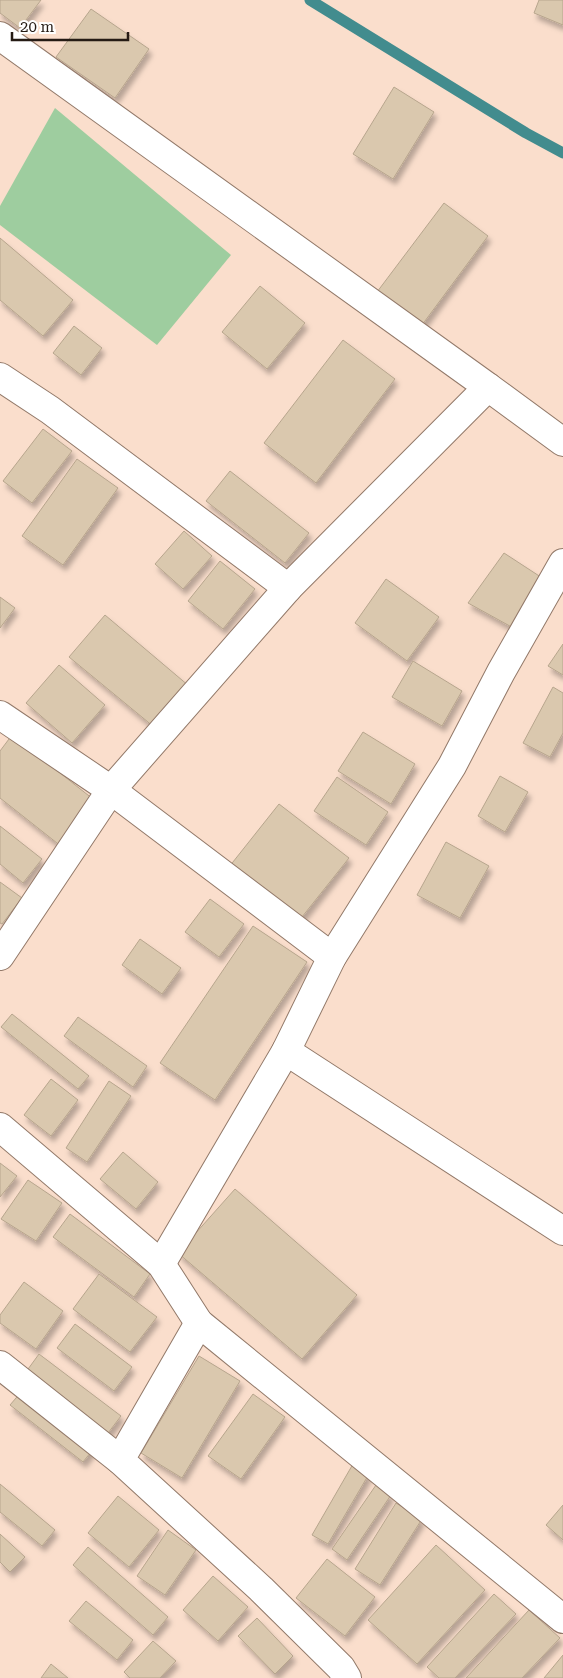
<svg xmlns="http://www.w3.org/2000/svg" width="563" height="1678" viewBox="0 0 563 1678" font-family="'Roboto Serif',serif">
	<defs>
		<filter id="shadow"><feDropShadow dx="3" dy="5.5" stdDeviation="2.5" flood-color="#0004"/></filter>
	</defs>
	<rect width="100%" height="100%" fill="#fadecc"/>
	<!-- green -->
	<path fill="#9ecd9f" d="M 55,108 L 231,255 L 157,345 L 0,225 L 0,206 Z"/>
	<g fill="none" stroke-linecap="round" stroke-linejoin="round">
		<!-- stream -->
		<path stroke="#428c8e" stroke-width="11" d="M 310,0 L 526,133 L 563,153"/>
	</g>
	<!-- building -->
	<g fill="#dac8ae" stroke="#b7a58d" filter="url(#shadow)">
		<path d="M 0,0 L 41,0 L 20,28 L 0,13 Z"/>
		<path d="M 539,0 L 563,0 L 563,25 L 534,13 Z"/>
		<path d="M 91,9 L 149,49 L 115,98 L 56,57 Z"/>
		<path d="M 394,87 L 434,112 L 393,179 L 353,154 Z"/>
		<path d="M 444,203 L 488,236 L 422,325 L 377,292 Z"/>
		<path d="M 0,238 L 73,300 L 43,336 L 0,300 Z"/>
		<path d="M 260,286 L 305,323 L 267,369 L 222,332 Z"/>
		<path d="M 74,326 L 102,348 L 81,375 L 53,353 Z"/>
		<path d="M 343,340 L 395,379 L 316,483 L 264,443 Z"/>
		<path d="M 43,429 L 72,451 L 32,503 L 3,481 Z"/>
		<path d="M 77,459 L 118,488 L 63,565 L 22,536 Z"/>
		<path d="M 230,471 L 309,533 L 285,563 L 206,501 Z"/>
		<path d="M 184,531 L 212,556 L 183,589 L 155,564 Z"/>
		<path d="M 504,553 L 550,583 L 517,630 L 468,603 Z"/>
		<path d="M 220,561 L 255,589 L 223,629 L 188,601 Z"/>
		<path d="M 386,579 L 439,617 L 407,661 L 355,623 Z"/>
		<path d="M 0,597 L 15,608 L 0,628 Z"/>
		<path d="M 105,615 L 189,686 L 154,727 L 69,657 Z"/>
		<path d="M 563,644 L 563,675 L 548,666 Z"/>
		<path d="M 413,661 L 462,691 L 442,726 L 392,697 Z"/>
		<path d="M 59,665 L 105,705 L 72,743 L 26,703 Z"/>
		<path d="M 553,687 L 563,693 L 563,733 L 550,757 L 523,743 Z"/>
		<path d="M 363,732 L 415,764 L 391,804 L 338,771 Z"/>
		<path d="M 12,735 L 98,803 L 62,847 L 0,798 L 0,751 Z"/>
		<path d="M 500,776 L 528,792 L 505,832 L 478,816 Z"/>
		<path d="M 337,777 L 388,812 L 366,845 L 314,811 Z"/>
		<path d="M 279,804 L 349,858 L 294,927 L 225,872 Z"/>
		<path d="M 0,826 L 42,859 L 23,883 L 0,864 Z"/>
		<path d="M 446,842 L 489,866 L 460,918 L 417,895 Z"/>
		<path d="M 0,882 L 22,898 L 2,924 L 0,923 Z"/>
		<path d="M 210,899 L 244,924 L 219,957 L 185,932 Z"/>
		<path d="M 253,926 L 307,962 L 215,1100 L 160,1063 Z"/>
		<path d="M 140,939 L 181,968 L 162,994 L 122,965 Z"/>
		<path d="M 12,1014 L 89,1076 L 78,1089 L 1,1027 Z"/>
		<path d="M 78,1017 L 147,1066 L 133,1087 L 64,1036 Z"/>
		<path d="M 51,1079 L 78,1100 L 51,1136 L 24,1115 Z"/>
		<path d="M 109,1081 L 131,1096 L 87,1162 L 66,1148 Z"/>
		<path d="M 123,1152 L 158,1182 L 136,1209 L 100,1179 Z"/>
		<path d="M 0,1163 L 17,1176 L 0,1197 Z"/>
		<path d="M 28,1180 L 62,1203 L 36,1241 L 1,1219 Z"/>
		<path d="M 235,1189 L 357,1295 L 302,1359 L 178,1253 Z"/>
		<path d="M 70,1214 L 150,1274 L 134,1297 L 53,1237 Z"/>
		<path d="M 99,1274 L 157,1317 L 130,1352 L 73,1309 Z"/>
		<path d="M 24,1282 L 63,1311 L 36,1349 L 0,1323 L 0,1315 Z"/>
		<path d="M 75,1324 L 132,1367 L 114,1391 L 57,1348 Z"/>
		<path d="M 39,1354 L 121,1416 L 105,1437 L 23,1376 Z"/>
		<path d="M 199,1356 L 240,1381 L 182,1478 L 141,1453 Z"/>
		<path d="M 22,1391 L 95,1447 L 83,1462 L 10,1405 Z"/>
		<path d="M 253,1394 L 285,1417 L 241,1479 L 208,1456 Z"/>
		<path d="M 353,1464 L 369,1474 L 328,1544 L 312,1535 Z"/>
		<path d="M 0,1484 L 55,1530 L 42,1546 L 0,1512 Z"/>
		<path d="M 376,1485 L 391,1495 L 347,1560 L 332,1549 Z"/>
		<path d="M 118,1496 L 159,1530 L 129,1567 L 88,1533 Z"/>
		<path d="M 396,1503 L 422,1519 L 380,1585 L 355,1569 Z"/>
		<path d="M 563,1505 L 563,1540 L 546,1525 Z"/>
		<path d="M 168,1530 L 196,1550 L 165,1595 L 137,1576 Z"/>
		<path d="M 0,1534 L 25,1557 L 10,1572 L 0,1562 Z"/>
		<path d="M 436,1545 L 485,1590 L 417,1664 L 368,1620 Z"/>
		<path d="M 88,1547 L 168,1617 L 153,1635 L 73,1565 Z"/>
		<path d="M 327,1559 L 375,1597 L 345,1636 L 296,1598 Z"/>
		<path d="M 213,1576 L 248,1607 L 218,1641 L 183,1610 Z"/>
		<path d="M 494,1594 L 516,1614 L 455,1678 L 439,1678 L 427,1667 Z"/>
		<path d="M 86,1601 L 133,1640 L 117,1660 L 69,1621 Z"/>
		<path d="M 529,1610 L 560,1638 L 522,1678 L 466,1678 Z"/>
		<path d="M 257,1618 L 293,1656 L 275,1674 L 238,1636 Z"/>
		<path d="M 153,1641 L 176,1661 L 160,1678 L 130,1678 L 124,1672 Z"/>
		<path d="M 563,1655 L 563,1678 L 544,1678 Z"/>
		<path d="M 51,1664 L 68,1678 L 41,1678 Z"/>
	</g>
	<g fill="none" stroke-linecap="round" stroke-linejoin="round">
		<!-- minor casing -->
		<g stroke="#927969" stroke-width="30">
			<g id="minor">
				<path d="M 0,36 L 488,387 L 288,588 L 111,790 L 0,956"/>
				<path d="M 0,377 L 50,410 L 288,588"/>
				<path d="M 488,387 L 563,442"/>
				<path d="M 0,715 L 111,790 L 332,957"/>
				<path d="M 286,1051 L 563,1231"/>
				<path d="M 0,1127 L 161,1264 L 199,1323 L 563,1619"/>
				<path d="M 161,1264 L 286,1051 L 332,957 L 452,766 L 501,672 L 563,563"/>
				<path d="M 199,1323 L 120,1460 L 261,1589 L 341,1668 L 347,1678"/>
				<path d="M 0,1365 L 120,1460"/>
			</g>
		</g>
		<!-- minor -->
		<use href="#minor" stroke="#fff" stroke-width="28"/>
	</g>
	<!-- scale -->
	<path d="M12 32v8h116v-8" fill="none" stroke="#251b14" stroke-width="2.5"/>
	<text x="20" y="32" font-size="15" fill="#251b14" stroke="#ffffff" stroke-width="4" paint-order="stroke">20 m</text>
</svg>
